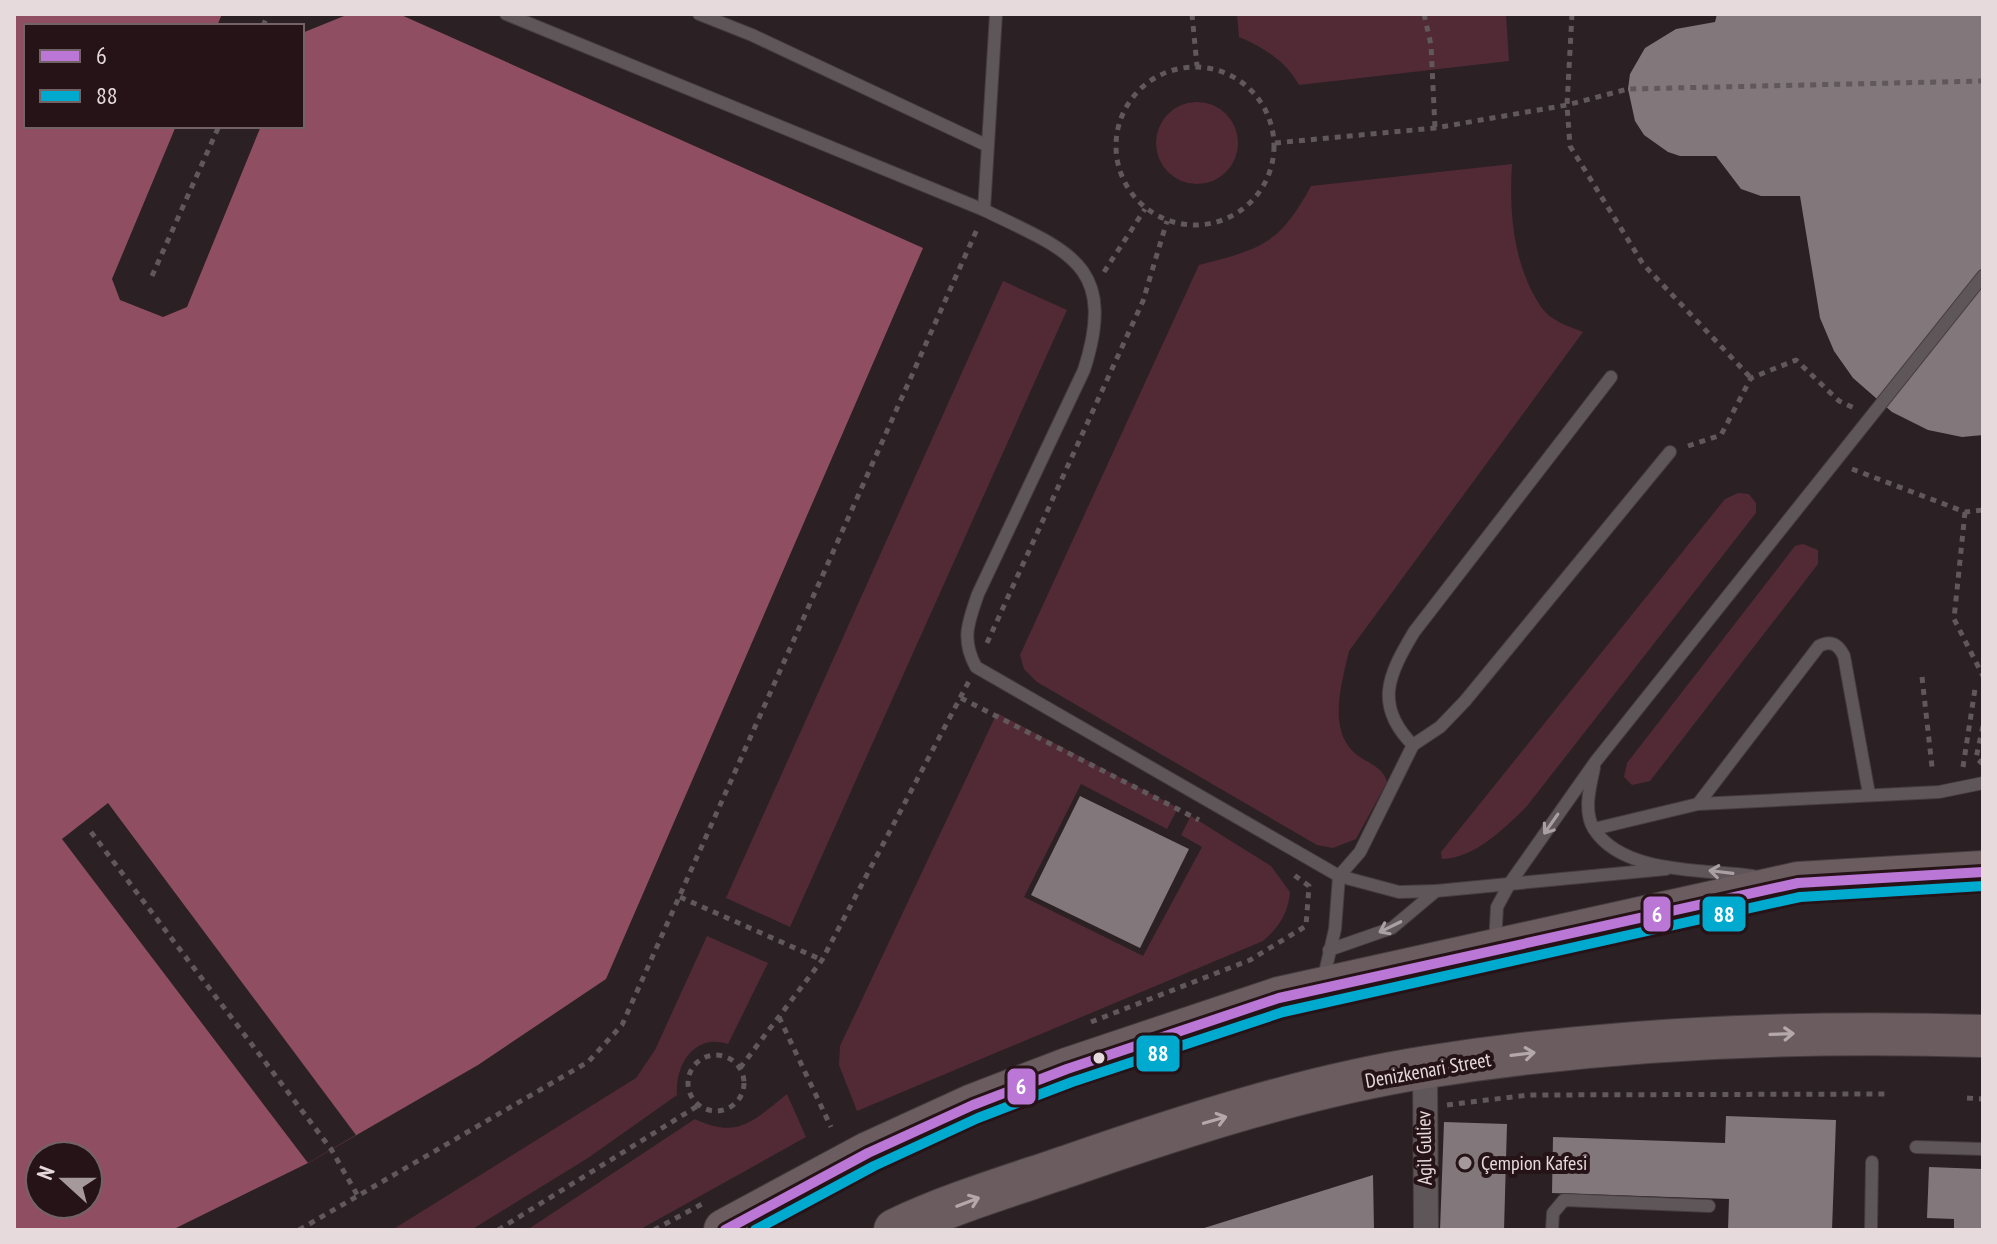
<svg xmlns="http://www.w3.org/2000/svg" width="1997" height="1244" viewBox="0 0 1997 1244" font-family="'PT Sans Narrow',sans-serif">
	<rect width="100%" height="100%" fill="#2b2023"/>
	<!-- green -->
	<g fill="#512a36">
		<path d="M 1237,14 L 1506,14 L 1509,61 L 1299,85 C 1286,61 1263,47 1239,37 Z"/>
		<circle cx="1197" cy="143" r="41"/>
		<path d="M 1512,164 C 1509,212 1513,265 1541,307 C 1551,321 1568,326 1583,332 L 1349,651 C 1341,686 1326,734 1360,757 C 1372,765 1383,768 1387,782 L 1356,839 L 1333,848 L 1317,845 L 1037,682 L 1024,669 L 1020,655 L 1199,265 C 1261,249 1279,245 1311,186 Z"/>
		<path d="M 1003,281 L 1067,310 L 790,927 L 726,898 Z"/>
		<path d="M 1738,493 L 1749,494 L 1756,503 L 1756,513 L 1527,806 C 1505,828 1475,858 1442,859 L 1441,852 L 1725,499 Z"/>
		<path d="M 1803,544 L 1818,550 L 1818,564 L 1650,781 L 1632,785 L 1624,777 L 1627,763 L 1795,546 Z"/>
		<path d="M 997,713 L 1178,808 L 1167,829 L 1081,784 L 1024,897 L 1143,956 L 1202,847 L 1181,835 L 1191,816 L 1271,866 L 1290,892 C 1288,914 1279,927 1263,941 L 857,1111 L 839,1065 L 840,1046 Z"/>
		<path d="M 707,936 L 768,963 L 728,1044 C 694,1033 675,1065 677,1095 L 588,1158 L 471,1230 L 392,1230 L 636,1078 L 655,1050 Z"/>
		<path d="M 787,1094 L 806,1137 L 639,1230 L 527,1230 L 695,1119 C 739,1140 754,1120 787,1094 Z"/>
	</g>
	<!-- water -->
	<path fill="#904e62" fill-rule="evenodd" d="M 14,14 L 222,14 L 217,26 L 26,26 L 26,126 L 176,126 L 112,279 L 120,300 L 163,317 L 187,307 L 261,126 L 302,126 L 302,33 L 349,14 L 399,14 L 923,248 L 606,979 L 478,1065 L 308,1163 L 172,1230 L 14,1230 ZM 40,1156 L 88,1156 L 88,1204 L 40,1204 Z"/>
	<!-- pier -->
	<path fill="#2b2023" d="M 108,803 L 356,1135 L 308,1163 L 62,839 Z"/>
	<!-- building -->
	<g fill="#82777a">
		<path d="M 1717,14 L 1983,14 L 1983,435 L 1962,437 L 1928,430 L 1892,412 L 1853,378 L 1834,351 L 1820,318 L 1800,196 L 1761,196 L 1741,189 L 1716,156 L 1680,156 L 1668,152 L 1644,135 L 1635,121 L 1628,89 L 1630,74 L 1645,48 L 1676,29 L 1715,22 Z"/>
		<path d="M 1080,796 L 1189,849 L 1140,948 L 1031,895 Z"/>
		<path d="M 1726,1116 L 1836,1120 L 1832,1230 L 1728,1230 L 1729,1199 L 1552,1193 L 1553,1137 L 1725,1143 Z"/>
		<path d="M 1444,1122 L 1507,1124 L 1504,1230 L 1440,1230 Z"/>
		<path d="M 1929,1167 L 1983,1169 L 1983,1230 L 1954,1230 L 1954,1219 L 1927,1218 Z"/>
		<path d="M 1373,1175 L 1374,1230 L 1201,1230 L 1201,1229 Z"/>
	</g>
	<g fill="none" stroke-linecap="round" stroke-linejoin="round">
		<!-- service casing -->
		<g stroke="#453c3f" stroke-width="14">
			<g id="service">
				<path d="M 506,14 L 984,210"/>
				<path d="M 699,14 L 752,35 L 986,145"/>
				<path d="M 996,14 L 984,210 C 1068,251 1118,264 1084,370 L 978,594 C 968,623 961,639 976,667 L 1339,876 L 1399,892 L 1436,891"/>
				<path d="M 1413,745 C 1373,705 1389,674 1414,632 L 1611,377"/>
				<path d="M 1594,768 C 1590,786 1583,812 1594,829 C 1623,875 1707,869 1753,876"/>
				<path d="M 1698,804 L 1819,646 C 1831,640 1838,644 1844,656 L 1869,794"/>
				<path d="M 1594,829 L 1698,804 L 1939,792 L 1983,783"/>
				<path d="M 1495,943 L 1497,907 L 1510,883 L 1596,761 L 1983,276"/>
				<path d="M 1329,950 L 1392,928 L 1436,891 L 1666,869"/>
				<path d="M 1323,981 L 1335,929 L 1339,876 L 1360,852 L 1413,745 L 1440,727 L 1465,701 L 1670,452"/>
				<path d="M 1916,1147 L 1983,1149"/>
				<path d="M 1552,1230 L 1553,1213 L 1564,1200 L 1709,1206"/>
				<path d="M 1871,1230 L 1872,1162"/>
			</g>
		</g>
		<!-- minor casing -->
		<g stroke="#453c3f" stroke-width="26">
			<path id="minor" d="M 1425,1067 L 1426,1230"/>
		</g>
		<!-- trunk casing -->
		<g stroke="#453c3f" stroke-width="44">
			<g id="trunk">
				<path d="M 725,1230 L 868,1153 L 973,1105 L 1067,1069 L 1279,998 L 1798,883 L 1983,872"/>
				<path d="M 895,1230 C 951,1203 1013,1185 1071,1165 C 1186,1125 1307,1086 1427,1067 C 1612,1038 1797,1030 1983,1036"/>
			</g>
		</g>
		<!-- path -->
		<g stroke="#60585a" stroke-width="5" stroke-dasharray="6 6" stroke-linecap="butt">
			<path d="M 1192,14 L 1197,66"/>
			<path d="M 1424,14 L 1431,45 L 1435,128"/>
			<path d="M 1572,14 L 1567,105 L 1570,146 L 1643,264 L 1751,378"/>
			<path d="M 263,26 L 268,14"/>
			<circle cx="1195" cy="146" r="79"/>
			<path d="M 1275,143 L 1435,128 L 1567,105 L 1628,89 L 1983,81"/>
			<path d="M 1104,272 L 1145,209"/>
			<path d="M 152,276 L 219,126"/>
			<path d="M 1688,446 L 1721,435 L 1751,378 L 1796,360 L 1839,401 L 1856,409"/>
			<path d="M 1852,469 L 1965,512 L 1983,510"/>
			<path d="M 1965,512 L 1954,619 L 1983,676"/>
			<path d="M 987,643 L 1143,301 L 1167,221"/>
			<path d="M 1922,677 L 1932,767"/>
			<path d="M 961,698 L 1199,820"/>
			<path d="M 1983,726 L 1976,758 L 1983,764"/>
			<path d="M 1963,767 L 1975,689"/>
			<path d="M 91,832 L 331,1149 L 359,1198"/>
			<path d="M 680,897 L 822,960"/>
			<path d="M 779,1017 L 831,1127"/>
			<path d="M 1091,1022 L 1250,960 L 1306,926 L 1309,886 L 1294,875"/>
			<circle cx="716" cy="1083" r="28"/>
			<path d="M 740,1068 L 822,960 L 969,681"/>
			<path d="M 1967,1098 L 1983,1099"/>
			<path d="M 1447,1105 L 1528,1095 L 1885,1094"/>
			<path d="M 299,1230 L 588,1062 L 622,1025 L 978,227"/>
			<path d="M 498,1230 L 699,1105"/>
			<path d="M 654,1230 L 702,1204"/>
		</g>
		<!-- service -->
		<use href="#service" stroke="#5f5659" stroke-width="12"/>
		<!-- minor -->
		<use href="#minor" stroke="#5f5659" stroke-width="24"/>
		<!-- trunk -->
		<use href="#trunk" stroke="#6b5c60" stroke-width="42"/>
		<!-- bus-1 casing -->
		<g stroke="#251318" stroke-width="16">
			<path id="bus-1" d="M 725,1230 L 868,1153 L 973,1105 L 1067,1069 L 1279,998 L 1798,883 L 1983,872"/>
		</g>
		<!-- bus-2 casing -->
		<g stroke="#251318" stroke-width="16">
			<path id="bus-2" d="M 755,1230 L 874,1166 L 978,1118 L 1072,1082 L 1283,1012 L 1800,897 L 1983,886"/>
		</g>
		<!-- bus-1 -->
		<use href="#bus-1" stroke="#ba77d6" stroke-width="10"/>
		<!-- bus-2 -->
		<use href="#bus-2" stroke="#00a9ce" stroke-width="10"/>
	</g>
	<!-- one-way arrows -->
	<defs><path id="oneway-shaft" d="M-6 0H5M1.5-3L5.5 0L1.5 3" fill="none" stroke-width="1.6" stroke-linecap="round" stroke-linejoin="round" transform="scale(2)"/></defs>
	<g stroke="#aa9fa2">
		<use href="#oneway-shaft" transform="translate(1551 824) rotate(125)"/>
		<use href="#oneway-shaft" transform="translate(1721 872) rotate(-173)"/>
		<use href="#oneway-shaft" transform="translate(1390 927) rotate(154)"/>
	</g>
	<g stroke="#b5a8ab">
		<use href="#oneway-shaft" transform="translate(1782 1034) rotate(-2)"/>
		<use href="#oneway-shaft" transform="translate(1523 1054) rotate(-7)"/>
		<use href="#oneway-shaft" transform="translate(1215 1120) rotate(-16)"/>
		<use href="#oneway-shaft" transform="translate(968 1202) rotate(-21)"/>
	</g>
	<!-- markers -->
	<circle fill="#e7dadd" stroke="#251318" stroke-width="3" cx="1099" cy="1058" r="7"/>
	<circle fill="#a5999c" stroke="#251318" stroke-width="3" cx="1465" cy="1163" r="8"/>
	<g text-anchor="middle" stroke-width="8" stroke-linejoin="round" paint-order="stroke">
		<!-- street labels -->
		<g font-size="20" fill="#e7dadd" stroke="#251318">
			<text transform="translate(1428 1070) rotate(-10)" y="7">Denizkenari Street</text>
			<text transform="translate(1424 1148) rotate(-91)" y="7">Agil Guliev</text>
		</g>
		<!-- poi labels -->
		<g font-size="20" fill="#e7dadd" stroke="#251318" text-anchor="start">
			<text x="1481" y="1170">Çempion Kafesi</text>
		</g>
	</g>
	<g stroke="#251318" stroke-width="3">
		<rect x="1701" y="895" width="46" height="38" rx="8" fill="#00a9ce"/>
		<rect x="1642" y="895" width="30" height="38" rx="8" fill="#ba77d6"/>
		<rect x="1135" y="1034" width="46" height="39" rx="8" fill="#00a9ce"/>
		<rect x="1006" y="1067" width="31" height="39" rx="8" fill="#ba77d6"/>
	</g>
	<g font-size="22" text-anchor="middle" font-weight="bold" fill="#fff">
		<text x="1724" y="922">88</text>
		<text x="1657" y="922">6</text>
		<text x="1158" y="1061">88</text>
		<text x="1021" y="1094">6</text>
	</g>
	<!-- border -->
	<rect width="1997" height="1244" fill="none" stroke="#e7dadd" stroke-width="32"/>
	<!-- legend -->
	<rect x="24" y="24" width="280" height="104" fill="#251318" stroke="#736367" stroke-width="2"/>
	<rect x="40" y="50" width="40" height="12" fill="#ba77d6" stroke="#736367" stroke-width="2"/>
	<text x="96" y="64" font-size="24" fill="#e7dadd">6</text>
	<rect x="40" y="90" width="40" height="12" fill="#00a9ce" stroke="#736367" stroke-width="2"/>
	<text x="96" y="104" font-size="24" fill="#e7dadd">88</text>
	<!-- north arrow -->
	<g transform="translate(64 1180) rotate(291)"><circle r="38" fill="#251318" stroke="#736367" stroke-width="2"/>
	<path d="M0-6L14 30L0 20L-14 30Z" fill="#a5999c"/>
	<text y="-12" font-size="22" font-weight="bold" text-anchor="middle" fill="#e7dadd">N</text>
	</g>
</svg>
